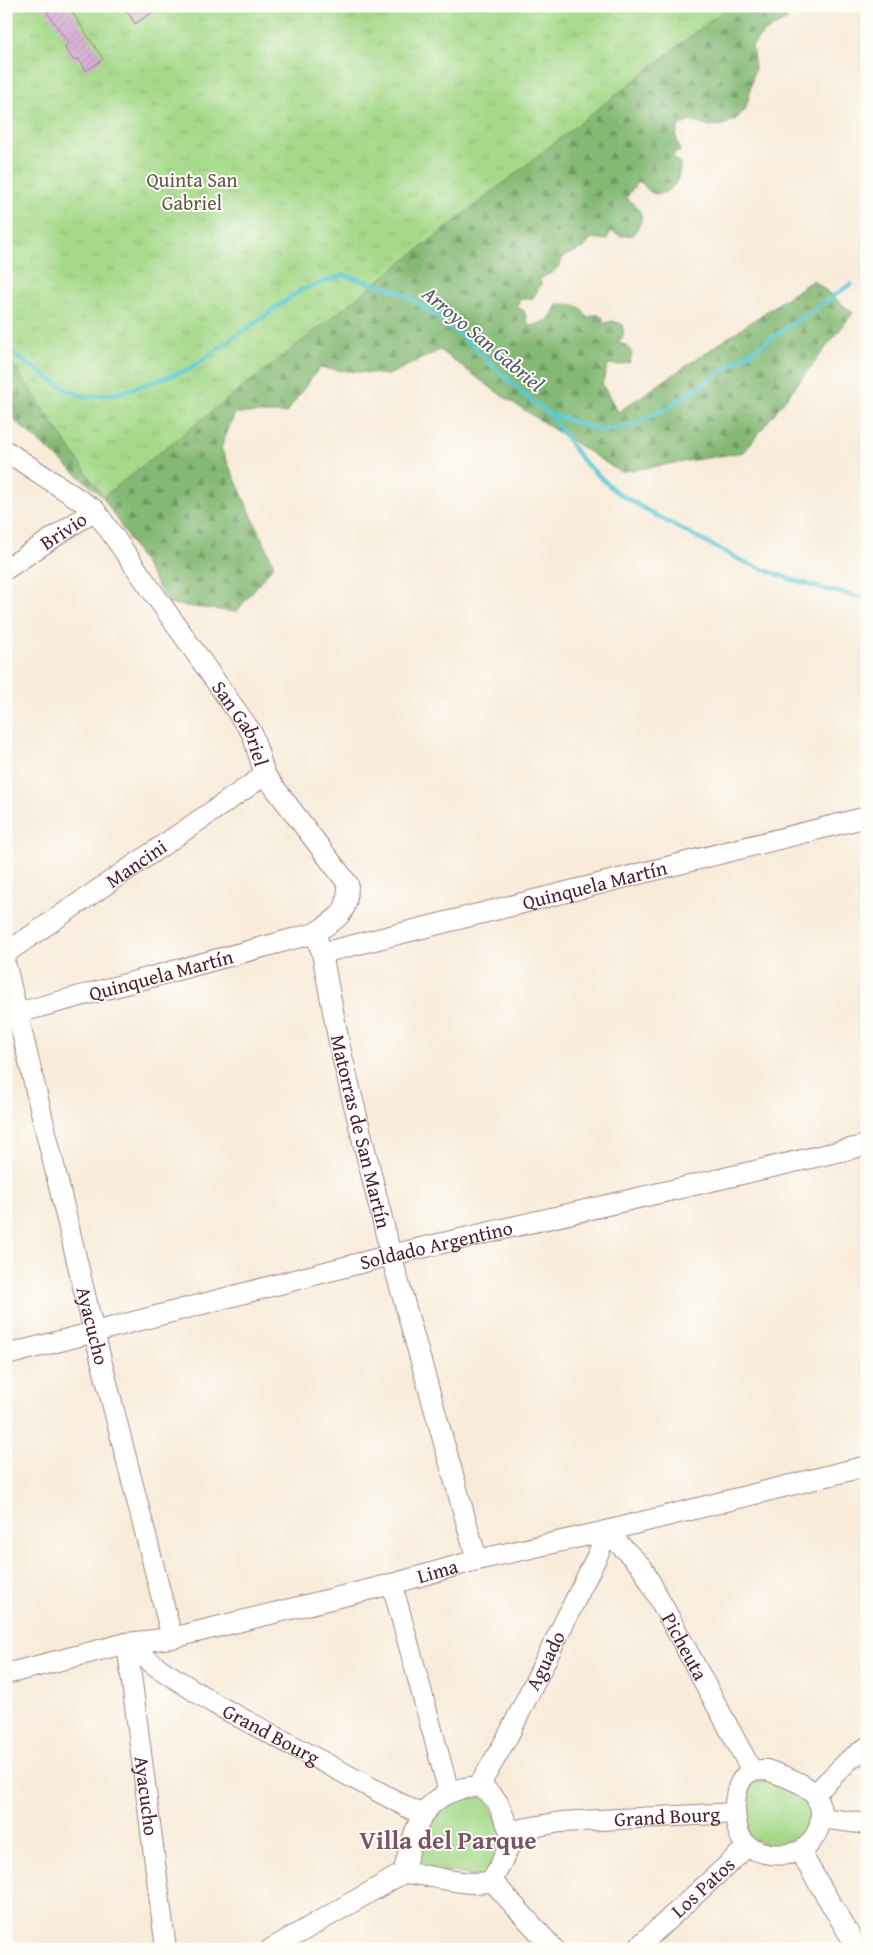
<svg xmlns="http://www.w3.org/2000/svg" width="873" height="1955" viewBox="0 0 873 1955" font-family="'Gentium Book Plus',serif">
	<defs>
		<pattern id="forest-firs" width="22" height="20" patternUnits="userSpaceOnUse" patternTransform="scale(1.25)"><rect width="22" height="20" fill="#84b975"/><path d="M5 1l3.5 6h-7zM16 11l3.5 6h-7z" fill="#6e9660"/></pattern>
		<pattern id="park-tufts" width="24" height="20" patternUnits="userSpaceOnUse" patternTransform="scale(1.25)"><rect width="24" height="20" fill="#a5d989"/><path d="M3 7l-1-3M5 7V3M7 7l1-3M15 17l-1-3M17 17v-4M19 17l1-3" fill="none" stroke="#90ba76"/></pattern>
		<pattern id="building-hatch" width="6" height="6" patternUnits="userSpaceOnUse" patternTransform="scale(1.25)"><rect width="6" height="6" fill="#d5b0d4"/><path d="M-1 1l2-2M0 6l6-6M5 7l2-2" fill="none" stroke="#b897b6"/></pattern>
	</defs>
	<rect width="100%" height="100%" fill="#fdfcf7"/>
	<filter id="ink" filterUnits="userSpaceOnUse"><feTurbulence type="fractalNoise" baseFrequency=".02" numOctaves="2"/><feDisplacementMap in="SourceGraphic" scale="10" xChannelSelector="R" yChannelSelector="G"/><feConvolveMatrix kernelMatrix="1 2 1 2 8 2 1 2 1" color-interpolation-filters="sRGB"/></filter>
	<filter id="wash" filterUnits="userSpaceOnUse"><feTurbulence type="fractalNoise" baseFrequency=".0096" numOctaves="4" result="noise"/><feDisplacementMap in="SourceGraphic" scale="20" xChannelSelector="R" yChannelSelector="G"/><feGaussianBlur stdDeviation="1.12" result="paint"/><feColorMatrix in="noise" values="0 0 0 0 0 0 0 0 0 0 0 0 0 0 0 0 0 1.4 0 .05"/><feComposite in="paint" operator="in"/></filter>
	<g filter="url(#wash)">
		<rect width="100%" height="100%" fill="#f8ebd9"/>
		<!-- green -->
		<g fill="#a5d989" stroke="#787c5a">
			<path d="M 774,1777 L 812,1802 C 813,1833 809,1837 782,1850 L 749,1838 L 742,1799 L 754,1778 Z"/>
			<path d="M 461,1793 L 487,1799 L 503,1835 L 496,1861 L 481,1878 L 409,1863 L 426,1817 Z"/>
		</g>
		<!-- forest -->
		<path fill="url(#forest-firs)" stroke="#676c50" d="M 239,6 L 787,6 L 784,12 L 787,20 L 763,33 L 752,46 L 755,67 L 748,100 L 745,110 L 736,119 L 723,125 L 706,126 L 691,121 L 679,125 L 676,136 L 680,151 L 672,155 L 680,163 C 680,166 680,171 679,174 C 677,186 661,200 649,191 C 644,187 645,184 638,181 L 626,198 C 642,211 648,217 632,235 L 621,236 L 611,231 L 606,240 L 592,238 L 584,248 L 564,256 C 559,268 553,274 540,278 L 541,284 L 533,298 L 520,299 L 517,307 L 524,311 L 528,323 L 533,326 L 548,320 L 559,304 C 573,304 583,304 587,319 C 593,314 597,313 603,318 L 603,324 L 612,321 L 622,324 L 624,335 L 618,343 L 626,345 L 632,353 L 630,362 L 619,365 L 608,364 L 602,384 L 618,412 L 813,280 L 853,313 L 744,452 L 620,472 L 501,395 L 440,350 L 388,375 L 319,368 L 286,413 L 235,413 L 221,448 L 274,565 L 236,612 L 169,604 L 103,497 L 6,413 L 6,272 Z"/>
		<!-- park -->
		<path fill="url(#park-tufts)" stroke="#787c5a" d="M 6,6 L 729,6 L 103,497 L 6,354 Z"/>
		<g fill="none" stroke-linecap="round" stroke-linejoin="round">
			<!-- stream -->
			<g stroke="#5bc8d2" stroke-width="4.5">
				<path d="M 6,349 L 62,387 L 85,397 L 120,393 L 190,369 L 301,290 L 344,275 L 401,292 L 438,318 L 474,347 L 525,396 L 550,414 L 603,431 L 635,424 L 671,406 L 851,284"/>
				<path d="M 550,415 L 582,460 L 615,491 L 655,515 L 744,562 L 790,579 L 828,590 L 867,598"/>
			</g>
		</g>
		<g id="blocks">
			<!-- building -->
			<g fill="url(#building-hatch)">
				<path d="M 43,6 L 68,6 L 103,59 L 86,71 L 78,58 L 74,61 L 64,47 L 69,44 Z"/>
				<path d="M 124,6 L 162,6 L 135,24 Z"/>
			</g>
		</g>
	</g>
	<g filter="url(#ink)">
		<use href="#blocks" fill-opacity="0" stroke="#a18582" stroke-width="1"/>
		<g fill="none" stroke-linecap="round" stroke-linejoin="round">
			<!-- minor casing -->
			<g stroke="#a18582" stroke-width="22">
				<g id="minor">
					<path id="s1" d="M 6,451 L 95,510 L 252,733 L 265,775 L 348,884 C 348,915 339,917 315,933 L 6,1016"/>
					<path id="s2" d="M 6,569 L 95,510"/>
					<path id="s3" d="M 315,933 L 322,953 L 340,1048 L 391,1255 L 477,1560"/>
					<path id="s4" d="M 6,953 L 265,775"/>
					<path id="s5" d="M 322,953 L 867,817"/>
					<path id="s6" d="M 6,966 L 94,1332 L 172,1638"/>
					<path id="s7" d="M 6,1355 L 391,1255 L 867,1145"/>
					<path id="s8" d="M 606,1531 L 642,1567 L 752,1771"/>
					<path d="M 392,1584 L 449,1792"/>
					<path id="s9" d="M 127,1643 L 157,1667 L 215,1704 L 422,1815"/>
					<path id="s10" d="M 127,1643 L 166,1949"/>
					<path id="s11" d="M 6,1674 L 127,1643 L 172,1638 L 392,1584 L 477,1560 L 606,1531 L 867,1466"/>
					<path d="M 767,1770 C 788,1778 819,1785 821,1812 C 821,1819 820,1827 816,1834 C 812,1841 806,1850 797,1852 C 782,1857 754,1855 743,1841 C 732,1825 730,1780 752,1771 C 756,1770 762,1770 767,1770 Z"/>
					<path d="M 479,1786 L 487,1791 L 497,1801 L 510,1831 L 508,1849 L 492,1881 C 464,1888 432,1874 403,1873 C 416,1825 422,1790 479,1786 Z"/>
					<path id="s12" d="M 479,1786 L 508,1736 L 599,1552 L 606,1531"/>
					<path d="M 815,1794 L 849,1760 L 867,1747"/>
					<path d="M 821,1818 L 867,1824"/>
					<path id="s13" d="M 510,1831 L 561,1822 L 735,1813"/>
					<path d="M 800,1852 L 858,1949"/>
					<path d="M 492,1881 L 554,1949"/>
					<path d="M 271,1949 L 403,1873"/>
					<path id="s14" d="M 636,1949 L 748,1846"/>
				</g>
			</g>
			<!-- minor -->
			<use href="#minor" stroke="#fff" stroke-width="20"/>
		</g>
	</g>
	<g text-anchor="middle" stroke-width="4" stroke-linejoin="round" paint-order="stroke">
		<!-- park labels -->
		<g font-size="20" fill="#655747" stroke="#fdfcf7">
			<text x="192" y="187">Quinta San<tspan x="192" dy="23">Gabriel</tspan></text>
		</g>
		<!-- street labels -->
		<g font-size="20" fill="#4a1f2b" stroke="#fdfcf7">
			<text dy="7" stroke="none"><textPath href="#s2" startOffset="69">Brivio</textPath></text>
			<text dy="7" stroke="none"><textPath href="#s1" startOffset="366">San Gabriel</textPath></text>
			<text dy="7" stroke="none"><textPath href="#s4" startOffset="158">Mancini</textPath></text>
			<text dy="7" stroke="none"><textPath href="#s5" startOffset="281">Quinquela Martín</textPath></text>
			<text transform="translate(161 975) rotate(-15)" y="7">Quinquela Martín</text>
			<text dy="7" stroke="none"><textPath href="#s3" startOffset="204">Matorras de San Martín</textPath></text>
			<text dy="7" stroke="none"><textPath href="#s7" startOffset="444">Soldado Argentino</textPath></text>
			<text dy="7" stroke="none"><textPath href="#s6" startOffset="370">Ayacucho</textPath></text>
			<text dy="7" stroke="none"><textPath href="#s11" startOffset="444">Lima</textPath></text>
			<text dy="7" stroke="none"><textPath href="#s8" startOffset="141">Picheuta</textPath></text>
			<text dy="7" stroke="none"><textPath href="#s12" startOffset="142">Aguado</textPath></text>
			<text dy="7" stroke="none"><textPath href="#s9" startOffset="171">Grand Bourg</textPath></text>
			<text dy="7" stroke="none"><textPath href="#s10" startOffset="154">Ayacucho</textPath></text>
			<text dy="7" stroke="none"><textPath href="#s13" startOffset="158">Grand Bourg</textPath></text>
			<text dy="7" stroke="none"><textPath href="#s14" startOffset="91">Los Patos</textPath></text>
		</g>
		<!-- water labels -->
		<g font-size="21" font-style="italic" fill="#505a65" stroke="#fdfcf7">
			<text transform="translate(483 339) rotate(40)" y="7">Arroyo San Gabriel</text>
		</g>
		<!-- district labels -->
		<g font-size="25" font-weight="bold" fill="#7b5266" stroke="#fdfcf7">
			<text x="448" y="1849">Villa del Parque</text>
		</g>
	</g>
	<!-- margin -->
	<rect width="873" height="1955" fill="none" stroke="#fdfcf7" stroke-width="25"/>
</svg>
